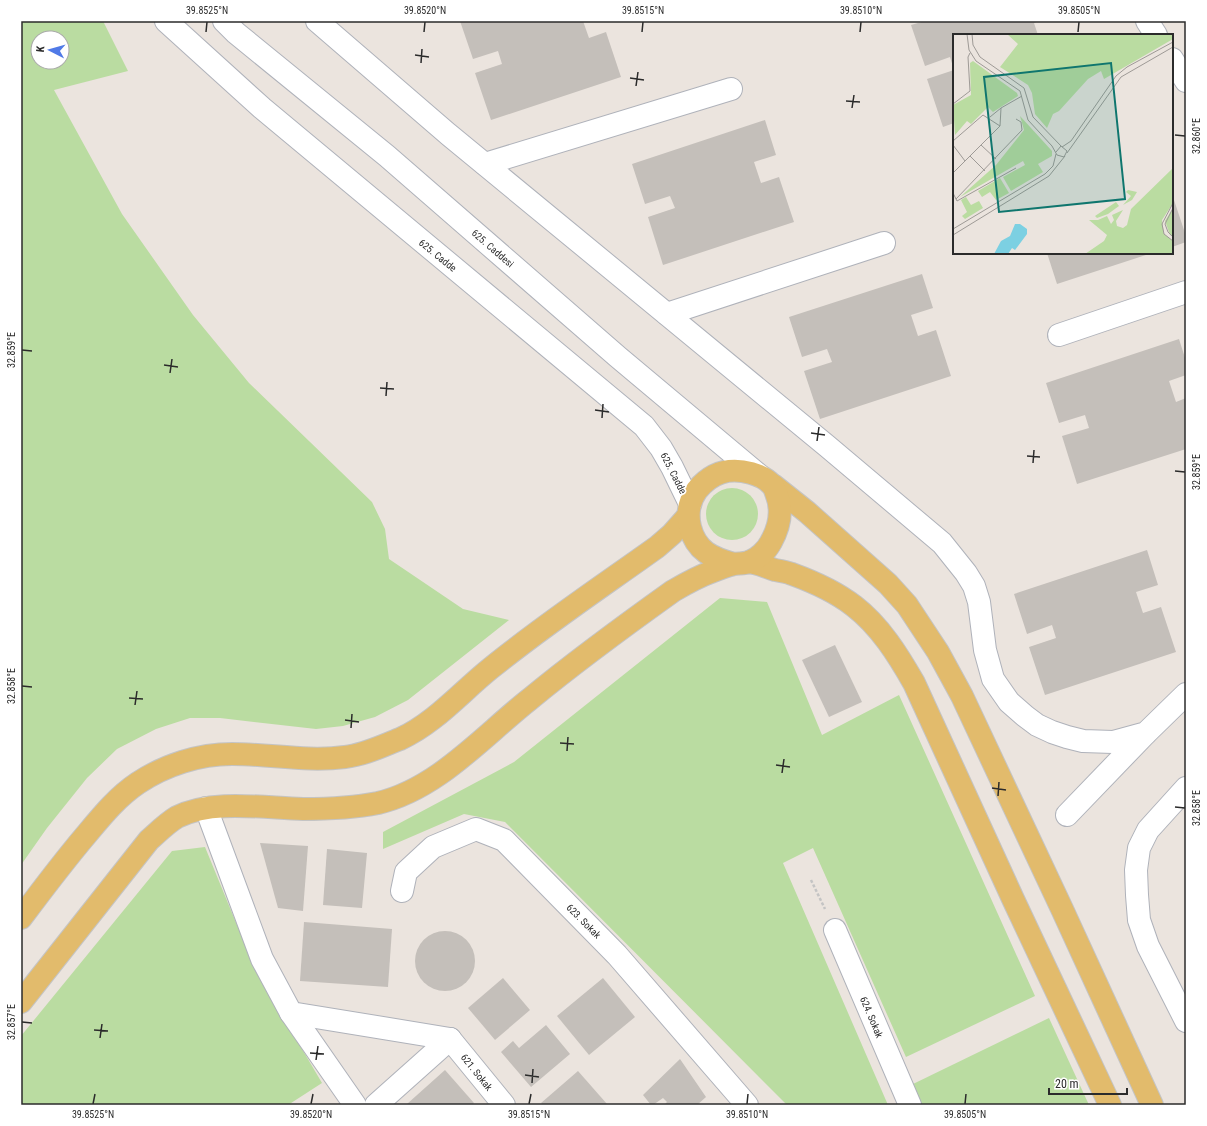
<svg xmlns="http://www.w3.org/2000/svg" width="1207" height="1126" viewBox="0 0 1207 1126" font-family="'Roboto Condensed',sans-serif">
	<rect width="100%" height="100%" fill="#ebe4de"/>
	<!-- green -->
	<g fill="#badca1" fill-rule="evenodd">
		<path d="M 21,21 L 103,21 L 128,71 L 54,90 L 122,214 L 193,315 L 249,383 L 372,502 L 385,529 L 389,559 L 463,609 L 509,620 L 408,700 L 375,717 L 343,726 L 316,729 L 220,718 L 190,718 L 156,729 L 117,749 L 87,778 L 47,828 L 21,865 ZM 38,38 L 62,38 L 62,62 L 38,62 Z"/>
		<circle cx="732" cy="514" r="26"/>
		<path d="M 720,598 L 767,602 L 822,735 L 899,695 L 1035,996 L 906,1057 L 813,848 L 783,863 L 888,1105 L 787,1105 L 505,822 L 464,814 L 383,849 L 383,832 L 514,762 Z"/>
		<path d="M 205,847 L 255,969 L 322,1083 L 288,1105 L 21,1105 L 21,1036 L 172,851 Z"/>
		<path d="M 1049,1018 L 1089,1105 L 922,1105 L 913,1084 Z"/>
	</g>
	<!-- building -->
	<g fill="#c4bfba">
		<path d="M 460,21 L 583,21 L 589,38 L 606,32 L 621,77 L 491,120 L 475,73 L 502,64 L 498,51 L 473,59 Z"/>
		<path d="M 925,21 L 1039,21 L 1034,23 L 1038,35 L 954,35 L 954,70 L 950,57 L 925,66 L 911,25 Z"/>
		<path d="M 954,70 L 954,123 L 943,127 L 927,79 Z"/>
		<path d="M 765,120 L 776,155 L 754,162 L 761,183 L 779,177 L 794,222 L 663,265 L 648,217 L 675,208 L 670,196 L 645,204 L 632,164 Z"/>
		<path d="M 1172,194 L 1186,236 L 1186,242 L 1172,247 Z"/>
		<path d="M 1047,253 L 1152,253 L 1057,284 Z"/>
		<path d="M 922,274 L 933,308 L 911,315 L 918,336 L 936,330 L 951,376 L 820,419 L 804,371 L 832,362 L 827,349 L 802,357 L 789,317 Z"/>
		<path d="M 1179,339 L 1186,361 L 1186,375 L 1169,381 L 1176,402 L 1186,398 L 1186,449 L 1077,484 L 1062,436 L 1089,428 L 1085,415 L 1059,423 L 1046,383 Z"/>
		<path d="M 1147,550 L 1158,585 L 1136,592 L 1143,613 L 1161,607 L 1176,652 L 1045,695 L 1029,647 L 1056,638 L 1052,625 L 1027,634 L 1014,594 Z"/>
		<path d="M 835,645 L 862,702 L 829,717 L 802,660 Z"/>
		<path d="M 260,843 L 308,846 L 303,911 L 278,908 Z"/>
		<path d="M 327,849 L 367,853 L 362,908 L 323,905 Z"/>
		<path d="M 304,922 L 392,929 L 388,987 L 300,981 Z"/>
		<circle cx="445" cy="961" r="30"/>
		<path d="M 503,978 L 530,1010 L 495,1040 L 468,1008 Z"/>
		<path d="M 603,978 L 635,1017 L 589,1055 L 557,1016 Z"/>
		<path d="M 546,1025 L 570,1054 L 531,1087 L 501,1052 L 513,1041 L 519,1048 Z"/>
		<path d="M 680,1059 L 706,1097 L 697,1105 L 664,1105 L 667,1102 L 663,1098 L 653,1105 L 651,1105 L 643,1095 Z"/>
		<path d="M 445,1070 L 474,1103 L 472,1105 L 408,1105 L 407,1104 Z"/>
		<path d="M 578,1071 L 607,1104 L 606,1105 L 543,1105 L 541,1103 Z"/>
	</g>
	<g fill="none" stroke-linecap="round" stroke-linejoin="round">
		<!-- minor casing -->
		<g stroke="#afb2ba" stroke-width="24">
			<g id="minor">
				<path d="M 166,21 L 262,108 L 644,426 L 661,448 L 672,467 L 690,504"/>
				<path d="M 224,21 L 236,33 L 387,156 L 618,357 L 760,476"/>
				<path d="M 317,21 L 448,134 L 827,446 L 942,543 L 966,573 L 974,586 L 979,602 L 985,650 L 993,679 L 1009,702 L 1025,716 L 1037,725 L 1052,732 L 1067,737 L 1083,741 L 1113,742 L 1146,733 L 1186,694"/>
				<path d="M 1147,21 L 1156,35"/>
				<path d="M 1172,59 L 1186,81"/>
				<path d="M 485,164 L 731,89"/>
				<path d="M 667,314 L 884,243"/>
				<path d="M 1059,335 L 1186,292"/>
				<path d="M 1186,788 L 1148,830 L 1139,848 L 1136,870 L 1137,895 L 1139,920 L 1148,946 L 1186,1021"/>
				<path d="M 206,808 L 262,959 L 291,1013 L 450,1039"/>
				<path d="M 1067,815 L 1145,734"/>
				<path d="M 402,891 L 406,872 L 433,847 L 476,829 L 504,840 L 617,955 L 747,1105"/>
				<path d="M 835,930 L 910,1105"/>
				<path d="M 291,1013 L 355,1105"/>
				<path d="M 450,1039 L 504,1105"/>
				<path d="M 376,1105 L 450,1039"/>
			</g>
		</g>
		<!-- major casing -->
		<g stroke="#c4c4c4" stroke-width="24">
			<g id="major">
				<path d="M 773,485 L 807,512 L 888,584 L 907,605 L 938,652 L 962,696 L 1062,909 L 1152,1105"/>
				<path d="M 749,562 C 759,563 765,567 775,570 C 781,571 787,572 792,574 C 814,582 836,592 854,606 C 880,626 898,655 914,683 L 1013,899 L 1110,1105"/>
				<path d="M 21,918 C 42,890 63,862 86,835 C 101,817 117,797 138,783 C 165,765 199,754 232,754 C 270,754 307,762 345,757 C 364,755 382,746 400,739 C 435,723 461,692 491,668 C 544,625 601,587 657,547 L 672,534 L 688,516"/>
				<path d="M 21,1002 L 149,840 C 158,832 167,823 177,817 C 213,799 264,808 303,809 C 329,809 353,808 378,803 C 438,789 484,735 530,699 C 576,661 624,626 673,591 C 685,584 697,577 711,572 C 718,569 726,566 734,564 C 738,563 744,564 749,562 C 758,559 767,550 771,542 C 780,526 783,510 776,493 C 775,490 774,487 772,485 C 767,479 758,475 751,473 C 729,467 712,472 697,490 C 689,501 687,514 690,527 C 696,551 712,558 734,564"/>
			</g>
		</g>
		<!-- path -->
		<path stroke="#c4c4c4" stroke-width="2.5" stroke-dasharray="3 2" stroke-linecap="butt" d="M 811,880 L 825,909"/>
		<!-- minor -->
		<use href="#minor" stroke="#fff" stroke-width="22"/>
		<!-- major -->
		<use href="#major" stroke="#e2bb6c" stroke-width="22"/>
	</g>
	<!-- ticks -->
	<path fill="none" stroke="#2b2b2b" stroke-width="1.5" d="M 206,32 L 207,22M 424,32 L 425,22M 642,32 L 643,22M 860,32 L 861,22M 1078,32 L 1079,22M 415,55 L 429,57M 421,63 L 422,49M 630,78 L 644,80M 636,86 L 638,72M 846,101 L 860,102M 852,108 L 854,95M 1175,135 L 1185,136M 22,350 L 32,351M 164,365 L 178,367M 170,373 L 172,359M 380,388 L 394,389M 386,396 L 387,382M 595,410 L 609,412M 602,418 L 603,404M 811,433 L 825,435M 817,441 L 819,427M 1027,456 L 1040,457M 1033,463 L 1034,450M 1175,471 L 1185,472M 22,686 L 32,687M 129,698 L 143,699M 135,705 L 137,691M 345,720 L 359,722M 351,728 L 352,714M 560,743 L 574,744M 567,751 L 568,737M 776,765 L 790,767M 782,773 L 784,759M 992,788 L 1006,790M 998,796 L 999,782M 1175,807 L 1185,808M 22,1022 L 32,1023M 94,1030 L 108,1031M 100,1038 L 102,1024M 310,1053 L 324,1054M 316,1060 L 318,1046M 525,1075 L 539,1077M 532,1083 L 533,1069M 93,1104 L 95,1094M 311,1104 L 313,1094M 529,1104 L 531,1094M 747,1104 L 748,1094M 965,1104 L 966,1094"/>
	<g text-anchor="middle" stroke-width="3.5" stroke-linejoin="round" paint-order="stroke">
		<!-- street labels -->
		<g font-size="10" fill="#2b2b2b" stroke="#fff">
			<text transform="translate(493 248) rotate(41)" y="4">625. Caddesi</text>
			<text transform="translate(438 255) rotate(39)" y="4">625. Cadde</text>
			<text transform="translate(674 473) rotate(63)" y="4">625. Cadde</text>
			<text transform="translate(584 921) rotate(45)" y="4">623. Sokak</text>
			<text transform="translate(872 1017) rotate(67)" y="4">624. Sokak</text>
			<text transform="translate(477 1072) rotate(51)" y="4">621. Sokak</text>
		</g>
	</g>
	<!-- overview -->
	<g transform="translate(953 34)">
		<rect width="220" height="220" fill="#ebe4de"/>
		<path d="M 54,0 L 220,0 L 220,5 L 151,45 L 148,37 L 135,45 L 106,77 L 100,80 L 94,94 L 82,80 L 79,59 L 75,51 L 47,33 L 65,10 ZM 20,27 L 64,59 L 65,62 L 40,78 L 35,73 L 18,90 L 14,87 L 2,101 L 0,71 L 18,61 L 17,29 ZM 67,82 L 99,117 L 99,122 L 85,130 L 90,138 L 58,157 L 50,143 L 72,131 L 70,127 L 7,163 L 43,131 L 71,96 ZM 220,134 L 220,169 L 209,186 L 211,200 L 220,207 L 220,220 L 132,220 L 151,207 L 154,201 L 136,186 L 145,186 L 154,182 L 158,190 L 161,186 L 159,181 L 170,176 L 163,187 L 164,192 L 170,194 L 174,191 L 178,175 ZM 47,144 L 56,159 L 43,166 L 37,158 L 29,163 L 25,157 ZM 175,156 L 184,158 L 179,166 L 170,171 L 178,162 L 173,158 ZM 13,163 L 18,171 L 26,167 L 30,174 L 12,185 L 9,182 L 14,178 L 8,166 ZM 163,168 L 166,172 L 155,180 L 144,184 L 142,182 ZM 220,174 L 220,203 L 217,201 L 212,187 Z" fill="#badca1"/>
		<path d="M 62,190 L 67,190 L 74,195 L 74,200 L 62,216 L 59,214 L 55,220 L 41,220 L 48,207 L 57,202 Z" fill="#7cd0e2"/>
		<path fill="none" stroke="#9e9a96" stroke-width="1" d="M 14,0 L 16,16 L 23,27 L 67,57 L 75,86 L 99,112 L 104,121 L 111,123 L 114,117 L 108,112 L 103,118M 19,0 L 20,11 L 27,23 L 71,54 L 80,83 L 108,112M 0,70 L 17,57 L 15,23 L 17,19M 37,83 L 48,74M 47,92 L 48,74 L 69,62M 0,107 L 30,81 L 47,92M 0,111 L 12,127M 28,111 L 43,125M 109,113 L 118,107 L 163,42 L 174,33 L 220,8M 114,119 L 168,43 L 220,13M 17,122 L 32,137M 0,139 L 47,92M 0,159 L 4,167 L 63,134M 3,165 L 69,96 L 68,88 L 63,85M 220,169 L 209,190 L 211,200 L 220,207M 220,174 L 212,190 L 215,198 L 220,203M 0,195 L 92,140 L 100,132 L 103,120M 0,201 L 96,142 L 112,122"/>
		<path fill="#0f766e" fill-opacity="0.15" stroke="#0f766e" stroke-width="2" d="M 158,29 L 172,165 L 46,178 L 31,43 Z"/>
		<rect width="220" height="220" fill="none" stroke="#2b2b2b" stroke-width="2"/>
	</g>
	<!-- border -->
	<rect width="1207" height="1126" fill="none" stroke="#ffffff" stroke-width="44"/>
	<!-- north arrow -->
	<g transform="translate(50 50) rotate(276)"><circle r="19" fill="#ffffff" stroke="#aaaaaa"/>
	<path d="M0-3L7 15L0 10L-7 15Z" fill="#507ae7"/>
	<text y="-6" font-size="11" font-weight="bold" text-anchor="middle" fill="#2b2b2b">K</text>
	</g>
	<!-- scale -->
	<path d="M1049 1088v6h78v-6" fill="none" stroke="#2b2b2b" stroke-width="2"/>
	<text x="1055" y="1088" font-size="12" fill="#2b2b2b" stroke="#ffffff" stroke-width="3" paint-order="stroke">20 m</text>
	<rect x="22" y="22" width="1163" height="1082" fill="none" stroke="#2b2b2b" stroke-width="1.5"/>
	<g font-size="10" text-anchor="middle" fill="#2b2b2b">
		<text x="207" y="14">39.8525°N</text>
		<text x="425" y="14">39.8520°N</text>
		<text x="643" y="14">39.8515°N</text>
		<text x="861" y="14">39.8510°N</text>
		<text x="1079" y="14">39.8505°N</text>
		<text transform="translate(1196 136) rotate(-90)" y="4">32.860°E</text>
		<text transform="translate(11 350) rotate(-90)" y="4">32.859°E</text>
		<text transform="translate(1196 472) rotate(-90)" y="4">32.859°E</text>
		<text transform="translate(11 686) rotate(-90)" y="4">32.858°E</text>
		<text transform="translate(1196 808) rotate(-90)" y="4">32.858°E</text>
		<text transform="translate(11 1022) rotate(-90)" y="4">32.857°E</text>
		<text x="93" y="1118">39.8525°N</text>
		<text x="311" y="1118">39.8520°N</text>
		<text x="529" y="1118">39.8515°N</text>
		<text x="747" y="1118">39.8510°N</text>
		<text x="965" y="1118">39.8505°N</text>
	</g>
</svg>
